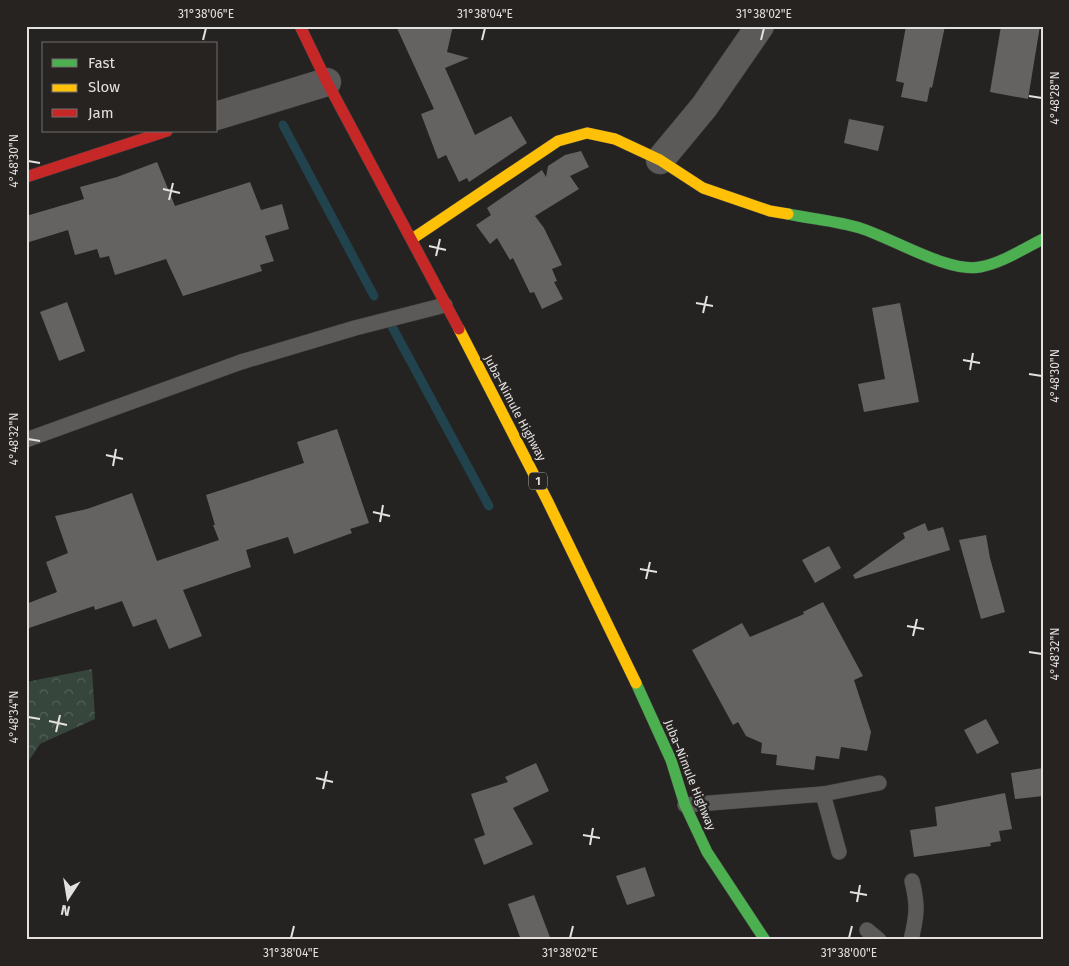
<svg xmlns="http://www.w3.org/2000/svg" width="1069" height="966" viewBox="0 0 1069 966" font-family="'Fira Sans',sans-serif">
	<defs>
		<pattern id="forest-crowns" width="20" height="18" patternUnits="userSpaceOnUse" patternTransform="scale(1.25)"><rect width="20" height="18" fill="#37463c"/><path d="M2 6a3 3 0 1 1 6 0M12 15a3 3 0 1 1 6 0" fill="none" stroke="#546058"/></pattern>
	</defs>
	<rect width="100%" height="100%" fill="#252322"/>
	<!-- forest -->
	<path fill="url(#forest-crowns)" d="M 92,669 L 95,719 L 40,744 L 26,765 L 26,682 Z"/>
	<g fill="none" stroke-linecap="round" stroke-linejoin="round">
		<!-- stream -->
		<g stroke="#20434d" stroke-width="9">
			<path d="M 283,125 L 374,296"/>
			<path d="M 389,321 L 489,506"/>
		</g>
	</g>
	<!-- building -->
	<g fill="#656362">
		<path d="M 396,26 L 453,26 L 447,52 L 469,58 L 445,68 L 475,135 L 511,116 L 527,143 L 469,182 L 467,178 L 459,182 L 446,155 L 438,159 L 421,114 L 434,109 Z"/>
		<path d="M 906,26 L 945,26 L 932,88 L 930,87 L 927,102 L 901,97 L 904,83 L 896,81 Z"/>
		<path d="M 1001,26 L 1040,26 L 1028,99 L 990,92 Z"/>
		<path d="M 849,119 L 884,126 L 878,151 L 844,143 Z"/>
		<path d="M 581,151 L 589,167 L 570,176 L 579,189 L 535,216 L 544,228 L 562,265 L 552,269 L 557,281 L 554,282 L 563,299 L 542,309 L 534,292 L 530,293 L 513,258 L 510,260 L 497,238 L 490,244 L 476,225 L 491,215 L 487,208 L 542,170 L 546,177 L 548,166 L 565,155 Z"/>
		<path d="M 157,162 L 175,206 L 250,182 L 261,210 L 282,204 L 289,229 L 265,236 L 274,261 L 260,265 L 262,271 L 183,296 L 166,259 L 115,275 L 109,256 L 100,258 L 97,249 L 75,255 L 68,230 L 26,243 L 26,216 L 84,199 L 80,187 L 117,177 Z"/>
		<path d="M 67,302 L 85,351 L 59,361 L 40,312 Z"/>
		<path d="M 900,303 L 919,402 L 864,412 L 858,384 L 885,379 L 872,308 Z"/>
		<path d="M 337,429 L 369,523 L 350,529 L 352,533 L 294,554 L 288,537 L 246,550 L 251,567 L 183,590 L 202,636 L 169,649 L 156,619 L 133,627 L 122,601 L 95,610 L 94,606 L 26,629 L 26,604 L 57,592 L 46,562 L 68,553 L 55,516 L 87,509 L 132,493 L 157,561 L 219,540 L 213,525 L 215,525 L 206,495 L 304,463 L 297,442 Z"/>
		<path d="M 925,523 L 928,531 L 943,527 L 950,550 L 855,579 L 853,575 L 905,538 L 903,533 Z"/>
		<path d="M 986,535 L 990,558 L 1005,612 L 981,619 L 959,540 Z"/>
		<path d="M 829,546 L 841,568 L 815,583 L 802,560 Z"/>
		<path d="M 823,602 L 863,676 L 854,680 L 871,732 L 867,751 L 841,747 L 839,759 L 816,756 L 814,770 L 776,765 L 777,755 L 761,753 L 762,743 L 746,736 L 738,722 L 733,725 L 692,650 L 742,623 L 750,637 L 804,614 L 803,612 Z"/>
		<path d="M 986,719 L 999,743 L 977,754 L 964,730 Z"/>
		<path d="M 536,763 L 549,791 L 513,808 L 533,844 L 484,865 L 474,839 L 485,835 L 471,794 L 508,782 L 505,777 Z"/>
		<path d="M 1043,768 L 1043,796 L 1015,799 L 1011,773 Z"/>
		<path d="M 1005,793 L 1012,829 L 999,831 L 1001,841 L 990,843 L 991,846 L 914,857 L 910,830 L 937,826 L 935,807 Z"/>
		<path d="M 645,867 L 655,896 L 627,905 L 616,876 Z"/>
		<path d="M 534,895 L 551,940 L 521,940 L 508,904 Z"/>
	</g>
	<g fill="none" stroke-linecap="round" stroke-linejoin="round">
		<!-- lane casing -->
		<g stroke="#413f3e" stroke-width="16">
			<g id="lane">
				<path d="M 26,440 L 241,362 L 355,328 L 445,305"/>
				<path d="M 823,794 L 879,783"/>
				<path d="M 685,805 L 823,794 L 839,852"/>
				<path d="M 867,930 L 879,940"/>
				<path d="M 911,940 C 917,915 918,905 912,881"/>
			</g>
		</g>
		<!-- street casing -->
		<g stroke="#413f3e" stroke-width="29">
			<g id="street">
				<path d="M 216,116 L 327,82"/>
				<path d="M 660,160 L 704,107 L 760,26"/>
			</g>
		</g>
		<!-- fast casing -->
		<g stroke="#413f3e" stroke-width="12">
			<g id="fast">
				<path d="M 788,214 C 812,219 837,221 860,228 C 892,238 948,273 980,267 C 1002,263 1023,249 1043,239"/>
				<path d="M 636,683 L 671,760 L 685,805 L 707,852 L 765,940"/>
			</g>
		</g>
		<!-- slow casing -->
		<g stroke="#413f3e" stroke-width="12">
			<g id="slow">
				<path d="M 412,239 L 558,141 L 587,133 L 615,139 L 660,160 L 703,188 L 770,211 L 788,214"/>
				<path d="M 459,329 L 547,500 L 636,683"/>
			</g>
		</g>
		<!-- jam casing -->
		<g stroke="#413f3e" stroke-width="12">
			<g id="jam">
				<path d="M 300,26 L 327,82 L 459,329"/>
				<path d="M 26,177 L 167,131"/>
			</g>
		</g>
		<!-- lane -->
		<use href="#lane" stroke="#5b5a59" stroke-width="15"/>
		<!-- street -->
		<use href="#street" stroke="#5b5a59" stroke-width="28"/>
		<!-- fast -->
		<use href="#fast" stroke="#4caf50" stroke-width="11"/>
		<!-- slow -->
		<use href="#slow" stroke="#ffc107" stroke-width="11"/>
		<!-- jam -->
		<use href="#jam" stroke="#c62828" stroke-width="11"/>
	</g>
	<!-- ticks -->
	<path fill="none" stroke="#e3e1e0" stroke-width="2" d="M 203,40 L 206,28M 482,40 L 485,28M 761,40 L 764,28M 1029,96 L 1042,98M 28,161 L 40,163M 163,189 L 180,193M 169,200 L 173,183M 429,246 L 446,250M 436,256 L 440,239M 696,303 L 713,306M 703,313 L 707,296M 963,360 L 980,363M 970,370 L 973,353M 1029,374 L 1042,376M 28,439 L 40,441M 106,455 L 123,459M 113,466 L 116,449M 373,512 L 390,516M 380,522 L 383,505M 640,569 L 657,572M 646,579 L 650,562M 907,626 L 924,629M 913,636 L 917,619M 1029,652 L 1042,654M 28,717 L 40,719M 49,721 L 67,725M 56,732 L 60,715M 316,778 L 333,782M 323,789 L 327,771M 583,835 L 600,838M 590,845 L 593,828M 850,892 L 867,895M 857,902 L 860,885M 291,938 L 294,926M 570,938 L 573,926M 849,938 L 852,926"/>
	<g text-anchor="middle" stroke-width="5" stroke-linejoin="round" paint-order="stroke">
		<!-- shield labels -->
		<rect fill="#262321" stroke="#aaa8a7" stroke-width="1" x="529" y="472.5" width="18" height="17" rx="4"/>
		<g font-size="11" font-weight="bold" fill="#e3e1e0">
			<text x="538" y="485">1</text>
		</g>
		<!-- street labels -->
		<g font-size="12" fill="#e3e1e0" stroke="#262321">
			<text transform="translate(515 408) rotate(62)" y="4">Juba–Nimule Highway</text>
			<text transform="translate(690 775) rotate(68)" y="4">Juba–Nimule Highway</text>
		</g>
	</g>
	<!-- border -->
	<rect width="1069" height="966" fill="none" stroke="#262321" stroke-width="55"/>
	<!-- legend -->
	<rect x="42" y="42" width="175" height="90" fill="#262321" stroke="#726f6d"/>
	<rect x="52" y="59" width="25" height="8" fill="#4caf50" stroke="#726f6d"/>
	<text x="88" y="68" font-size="15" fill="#e3e1e0">Fast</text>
	<rect x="52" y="84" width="25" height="8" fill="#ffc107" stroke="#726f6d"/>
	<text x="88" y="92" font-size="15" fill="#e3e1e0">Slow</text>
	<rect x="52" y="109" width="25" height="8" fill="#c62828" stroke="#726f6d"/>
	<text x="88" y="118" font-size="15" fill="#e3e1e0">Jam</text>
	<!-- north arrow -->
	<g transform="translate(68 898) rotate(192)" stroke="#262321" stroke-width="4" paint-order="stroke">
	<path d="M0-4L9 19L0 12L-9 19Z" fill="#e3e1e0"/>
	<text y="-8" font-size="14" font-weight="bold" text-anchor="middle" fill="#e3e1e0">N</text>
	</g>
	<rect x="28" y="28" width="1014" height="910" fill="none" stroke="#e3e1e0" stroke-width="2"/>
	<g font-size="12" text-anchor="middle" fill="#e3e1e0">
		<text x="206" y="18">31°38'06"E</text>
		<text x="485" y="18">31°38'04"E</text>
		<text x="764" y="18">31°38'02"E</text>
		<text transform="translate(1055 98) rotate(-90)" y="4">4°48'28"N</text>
		<text transform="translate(14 161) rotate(-90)" y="4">4°48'30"N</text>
		<text transform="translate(1055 376) rotate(-90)" y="4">4°48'30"N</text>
		<text transform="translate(14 439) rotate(-90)" y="4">4°48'32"N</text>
		<text transform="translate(1055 654) rotate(-90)" y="4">4°48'32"N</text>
		<text transform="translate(14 717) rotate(-90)" y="4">4°48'34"N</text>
		<text x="291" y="957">31°38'04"E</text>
		<text x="570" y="957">31°38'02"E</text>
		<text x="849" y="957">31°38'00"E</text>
	</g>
</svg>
